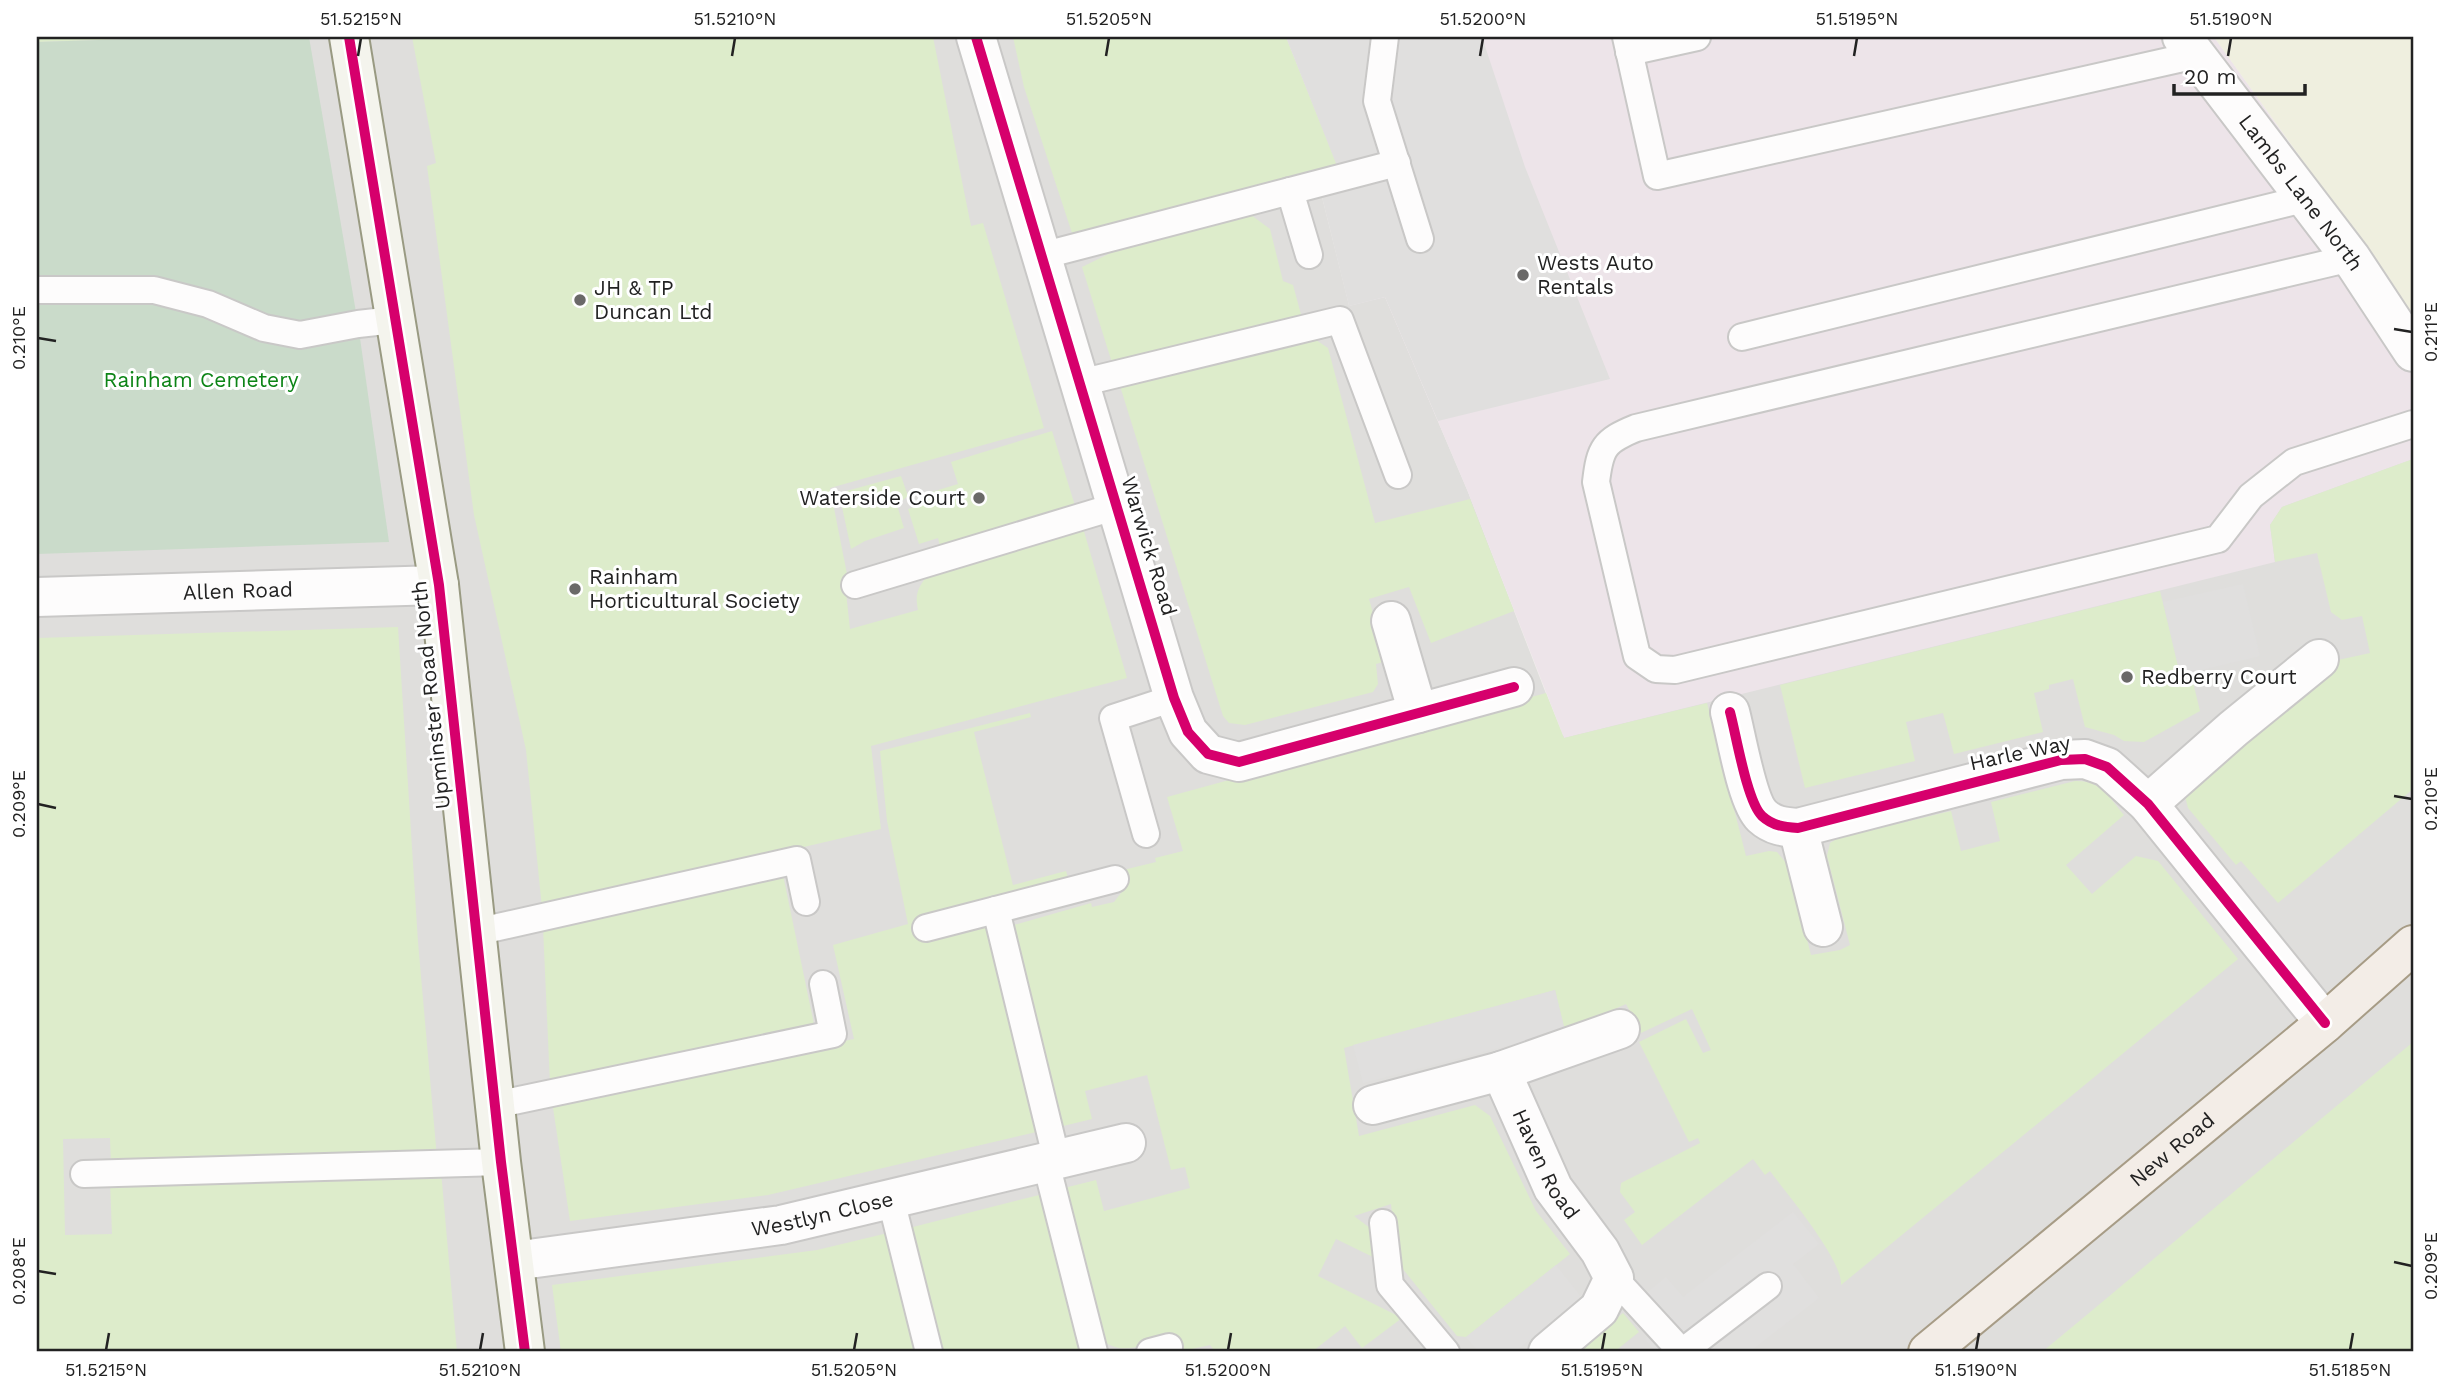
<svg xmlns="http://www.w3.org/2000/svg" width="2450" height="1389" viewBox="0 0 2450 1389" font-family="'Work Sans',sans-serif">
	<rect width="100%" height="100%" fill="#f0eeeb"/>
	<!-- residential -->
	<path fill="#dfdedc" d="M 37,37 L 1286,37 L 1302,78 L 1316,173 L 1349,305 L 1385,297 L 1468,492 L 1562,735 L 2413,459 L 2413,1352 L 37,1352 Z"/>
	<!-- industrial -->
	<path fill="#ede4e9" d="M 1286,37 L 2214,37 L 2413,316 L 2413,459 L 2282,507 L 2270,525 L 2275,562 L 1564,738 L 1468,492 L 1385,297 L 1349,306 L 1302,78 Z"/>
	<!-- farmland -->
	<path fill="#efefdf" d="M 2214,37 L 2413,37 L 2413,316 L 2334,204 Z"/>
	<!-- grass -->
	<g fill="#ddeccb">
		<path d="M 37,37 L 193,37 L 37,42 Z"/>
		<path d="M 412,37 L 933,37 L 971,226 L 983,223 L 1044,428 L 830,488 L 848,579 L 845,583 L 850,629 L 918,610 C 915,595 917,589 927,576 L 1083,528 L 1127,678 L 871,746 L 881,829 L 542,908 L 526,750 L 474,515 L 427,166 L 436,163 Z"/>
		<path d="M 1013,37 L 1286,37 L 1338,167 L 1072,233 L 1024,87 Z"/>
		<path d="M 1247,212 L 1270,229 L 1283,281 L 1293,285 L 1302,318 L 1113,366 L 1082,267 L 1131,243 Z"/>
		<path d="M 1316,340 L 1328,348 L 1375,523 L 1470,499 L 1514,611 L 1431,643 L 1409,587 L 1369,599 L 1387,661 L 1376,664 L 1378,684 L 1373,692 L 1245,725 L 1229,723 L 1223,716 L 1120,386 Z"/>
		<path d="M 1052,431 L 1076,509 L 941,550 L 938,538 L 919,544 L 908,509 L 927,503 L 925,494 L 958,484 L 951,462 Z"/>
		<path d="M 2413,459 L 2413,789 L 2278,903 L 2241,861 L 2236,865 L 2188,808 L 2185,796 L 2188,788 L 2338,660 L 2370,653 L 2362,616 L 2342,620 L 2331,612 L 2317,553 L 2275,562 L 2270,525 L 2282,507 Z"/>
		<path d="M 901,476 L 908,496 L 897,505 L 904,528 L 865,541 L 851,549 L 839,493 Z"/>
		<path d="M 2160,591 L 2182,680 L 2192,678 L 2200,711 L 2144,742 L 2124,741 L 2114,735 L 2085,727 L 2073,679 L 2049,685 L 2049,689 L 2034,693 L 2043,732 L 1954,754 L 1943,713 L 1906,722 L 1915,761 L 1805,788 L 1780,685 Z"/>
		<path d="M 398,627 L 418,942 L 437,1158 L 111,1165 L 110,1138 L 63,1139 L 65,1235 L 112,1234 L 110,1181 L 441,1171 L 457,1352 L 37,1352 L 37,638 Z"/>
		<path d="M 1546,693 L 1564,738 L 1707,703 L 1746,856 L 1769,851 L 1777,852 L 1788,865 L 1811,955 L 1840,950 L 1850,945 L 1827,856 L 1830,843 L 1838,838 L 1951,811 L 1961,851 L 2000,841 L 1991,802 L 2075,781 C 2101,780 2108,796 2124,815 L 2066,865 L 2092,894 L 2136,856 L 2158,861 L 2238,959 L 1841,1285 C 1843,1260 1787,1194 1770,1171 L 1765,1175 L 1753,1159 L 1642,1245 L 1624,1220 L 1635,1212 L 1620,1192 L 1621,1183 L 1700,1143 L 1698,1138 L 1689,1142 L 1639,1042 L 1686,1019 L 1703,1053 L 1711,1050 L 1692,1009 L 1641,1033 L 1626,1004 L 1565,1031 L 1555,990 L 1344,1048 L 1359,1136 L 1475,1105 L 1490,1116 L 1536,1211 L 1570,1254 L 1466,1337 L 1457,1336 L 1398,1263 L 1391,1204 L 1354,1216 L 1374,1231 L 1375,1258 L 1336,1239 L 1318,1276 L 1402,1318 L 1362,1348 L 1345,1326 L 1313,1351 L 1309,1350 L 1310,1352 L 1206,1352 L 1214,1350 L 1210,1345 L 1178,1352 L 1174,1335 C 1147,1343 1120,1360 1098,1336 L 1060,1189 L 1096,1180 L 1104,1211 L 1190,1188 L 1185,1167 L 1171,1170 L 1147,1075 L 1085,1091 L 1092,1119 L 1055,1128 L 1007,927 L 1091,903 L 1092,907 L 1114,902 L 1124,889 L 1119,871 L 1156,862 L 1155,858 L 1183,851 L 1167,797 Z"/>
		<path d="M 1030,713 L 1031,717 L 974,732 L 1013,885 L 1066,871 L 1069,881 L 958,928 L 986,927 L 997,945 L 1045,1130 L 768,1195 L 570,1221 L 552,1101 L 854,1039 L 833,945 L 908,924 L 887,821 L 880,751 Z"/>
		<path d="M 783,875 L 815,1029 L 550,1084 L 543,927 Z"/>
		<path d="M 2413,1042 L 2413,1352 L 2042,1352 L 2089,1313 Z"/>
		<path d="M 1047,1193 L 1084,1352 L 936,1352 L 905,1229 Z"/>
		<path d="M 892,1232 L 920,1352 L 561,1352 L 552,1285 L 817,1250 Z"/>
		<path d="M 1623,1313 L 1639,1332 L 1614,1352 L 1575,1352 Z"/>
	</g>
	<!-- cemetery -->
	<path fill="#cadbca" d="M 193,37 L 309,37 L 358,324 L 389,542 L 37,554 L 37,42 Z"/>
	<!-- parking -->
	<g fill="#e0dfde">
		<path d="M 1286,37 L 1482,37 L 1525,167 L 1610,379 L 1438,421 L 1385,297 L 1349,306 L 1316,173 L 1337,166 Z"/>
		<path d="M 2243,584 L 2260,656 L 2180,675 L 2163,602 Z"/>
		<path d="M 1555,990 L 1565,1031 L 1363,1083 L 1353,1045 Z"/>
		<path d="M 1793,1212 L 1819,1244 L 1793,1264 L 1819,1298 L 1749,1352 L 1656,1352 L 1645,1339 L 1665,1323 L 1642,1297 L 1666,1277 L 1683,1297 Z"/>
		<path d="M 1556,1265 L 1582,1298 L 1514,1352 L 1479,1352 L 1466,1337 Z"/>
	</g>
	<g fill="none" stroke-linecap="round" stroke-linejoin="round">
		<!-- lane casing -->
		<g stroke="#c9c8c7" stroke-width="30">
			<g id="lane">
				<path d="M 1385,37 L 1377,101 L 1420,239"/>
				<path d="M 1626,37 L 1657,176 L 2196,55"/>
				<path d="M 1629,52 L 1697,37"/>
				<path d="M 1290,191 L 1397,163"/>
				<path d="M 1041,256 L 1290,191 L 1309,255"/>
				<path d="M 2351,258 L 1636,428 C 1604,441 1600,448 1596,482 L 1637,656 L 1656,669 L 1675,670 L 2218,539 L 2251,496 L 2294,462 L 2413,424"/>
				<path d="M 37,290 L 154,290 L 208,304 L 264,328 L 300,335 L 358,324 L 394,320"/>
				<path d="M 1742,337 L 2304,199"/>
				<path d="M 1080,383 L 1340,320 L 1398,475"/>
				<path d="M 855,585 L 1117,506"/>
				<path d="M 1146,834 L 1113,718 L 1174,698"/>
				<path d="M 996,910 L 1057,1161"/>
				<path d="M 926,928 L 1115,879"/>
				<path d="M 476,932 L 797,860 L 806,902"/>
				<path d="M 495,1105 L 833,1034 L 823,984"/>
				<path d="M 1046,1163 L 1094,1352"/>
				<path d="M 84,1174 L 501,1162"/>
				<path d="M 891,1200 L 929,1352"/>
				<path d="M 1383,1223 L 1390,1285 L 1446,1352"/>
				<path d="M 1614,1278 L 1682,1352 L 1768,1286"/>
				<path d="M 1150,1352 L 1169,1347"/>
			</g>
		</g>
		<!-- street casing -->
		<g stroke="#c9c8c7" stroke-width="42">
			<g id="street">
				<path d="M 976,37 L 1174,698 L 1188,732 L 1208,754 L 1239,762 L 1514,687"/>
				<path id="s1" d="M 2182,37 L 2351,258 L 2413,352"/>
				<path id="s2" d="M 37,597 L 439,585"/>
				<path d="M 1391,621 L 1418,713"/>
				<path d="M 1730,712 C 1736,734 1747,802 1762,816 C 1773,826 1784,827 1798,828 L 2061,760 L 2085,759 L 2107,767 L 2148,804 L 2325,1023"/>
				<path d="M 2148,804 L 2233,729 L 2319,659"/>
				<path d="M 1798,828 L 1823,927"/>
				<path d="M 1501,1071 L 1620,1029"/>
				<path id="s3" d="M 1373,1105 L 1501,1071 L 1553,1188 L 1600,1251 L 1614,1278 L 1599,1309 L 1548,1352"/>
				<path id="s4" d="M 514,1261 L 781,1225 L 1126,1143"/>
			</g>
		</g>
		<!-- secondary casing -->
		<g stroke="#999a82" stroke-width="42">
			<path id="secondary" d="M 349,37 L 439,585 L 501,1162 L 525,1352"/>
		</g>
		<!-- primary casing -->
		<g stroke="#a79c86" stroke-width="42">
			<g id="primary">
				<path id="s5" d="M 1928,1352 L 2325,1023 L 2413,945"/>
			</g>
		</g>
		<!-- lane -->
		<use href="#lane" stroke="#fdfcfc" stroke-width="26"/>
		<!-- street -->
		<use href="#street" stroke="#fdfcfc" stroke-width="38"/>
		<!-- secondary -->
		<use href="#secondary" stroke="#f4f4ed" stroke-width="38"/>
		<!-- primary -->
		<use href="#primary" stroke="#f3ede7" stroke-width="38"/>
		<!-- cycleway casing -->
		<g stroke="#fff" stroke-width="15">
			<g id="cycleway">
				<path d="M 349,37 L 439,585 L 501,1162 L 525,1352"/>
				<path d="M 976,37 L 1174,698 L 1188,732 L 1208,754 L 1239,762 L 1514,687"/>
				<path d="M 1730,712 C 1736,734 1747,802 1762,816 C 1773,826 1784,827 1798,828 L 2061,760 L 2085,759 L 2107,767 L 2148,804 L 2325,1023"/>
			</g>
		</g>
		<!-- cycleway -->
		<use href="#cycleway" stroke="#d6006c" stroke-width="10"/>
	</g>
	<!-- ticks -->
	<path fill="none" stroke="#222" stroke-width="2.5" d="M 358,56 L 361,38M 732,56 L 735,38M 1106,56 L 1109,38M 1480,56 L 1483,38M 1854,56 L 1857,38M 2228,56 L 2231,38M 2394,329 L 2412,332M 38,338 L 56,341M 2394,796 L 2412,799M 38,804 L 56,808M 2394,1262 L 2412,1266M 38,1271 L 56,1274M 106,1350 L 109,1333M 480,1350 L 483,1333M 854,1350 L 857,1333M 1228,1350 L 1231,1333M 1602,1350 L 1605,1333M 1976,1350 L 1979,1333M 2350,1350 L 2353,1333"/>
	<!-- markers -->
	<g fill="#6a6968" stroke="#fff" stroke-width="2.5">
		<circle cx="1523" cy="275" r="7"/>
		<circle cx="580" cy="300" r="7"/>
		<circle cx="979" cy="498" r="7"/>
		<circle cx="575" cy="589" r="7"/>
		<circle cx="2127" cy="677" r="7"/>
	</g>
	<g text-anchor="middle" stroke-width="6" stroke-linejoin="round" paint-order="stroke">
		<!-- street labels -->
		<g font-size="21" fill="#222" stroke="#fff">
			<text dy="7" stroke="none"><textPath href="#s1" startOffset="196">Lambs Lane North</textPath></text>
			<text transform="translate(1149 546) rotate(73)" y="7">Warwick Road</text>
			<text dy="7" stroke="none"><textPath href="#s2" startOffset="201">Allen Road</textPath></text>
			<text transform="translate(431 695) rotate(-96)" y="7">Upminster Road North</text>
			<text transform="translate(2020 753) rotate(-12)" y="7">Harle Way</text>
			<text dy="7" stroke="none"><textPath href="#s5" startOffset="317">New Road</textPath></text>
			<text dy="7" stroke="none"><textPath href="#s3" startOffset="236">Haven Road</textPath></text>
			<text dy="7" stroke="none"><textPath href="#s4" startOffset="312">Westlyn Close</textPath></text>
		</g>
		<!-- poi labels -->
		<g font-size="21" fill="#222" stroke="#fff" text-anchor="start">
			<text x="1537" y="270">Wests Auto<tspan x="1537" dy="24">Rentals</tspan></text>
			<text x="594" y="295">JH &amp; TP<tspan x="594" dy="24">Duncan Ltd</tspan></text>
			<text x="965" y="505" text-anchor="end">Waterside Court</text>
			<text x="589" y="584">Rainham<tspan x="589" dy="24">Horticultural Society</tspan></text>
			<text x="2141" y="684">Redberry Court</text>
		</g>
		<!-- park labels -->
		<g font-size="21" fill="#0c8416" stroke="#fff">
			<text x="201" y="387">Rainham Cemetery</text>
		</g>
	</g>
	<!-- border -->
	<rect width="2450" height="1389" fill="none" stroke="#ffffff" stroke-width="77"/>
	<!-- scale -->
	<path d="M2174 84v10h131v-10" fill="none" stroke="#222222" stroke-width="3.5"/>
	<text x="2184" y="84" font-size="21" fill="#222222" stroke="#ffffff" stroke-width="5" paint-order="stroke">20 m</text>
	<rect x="38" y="38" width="2374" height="1312" fill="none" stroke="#222" stroke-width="2.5"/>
	<g font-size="18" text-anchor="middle" fill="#222">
		<text x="361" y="25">51.5215°N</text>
		<text x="735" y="25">51.5210°N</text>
		<text x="1109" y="25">51.5205°N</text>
		<text x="1483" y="25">51.5200°N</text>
		<text x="1857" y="25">51.5195°N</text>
		<text x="2231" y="25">51.5190°N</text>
		<text transform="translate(2431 332) rotate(-90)" y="6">0.211°E</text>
		<text transform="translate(19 338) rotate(-90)" y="6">0.210°E</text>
		<text transform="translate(2431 799) rotate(-90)" y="6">0.210°E</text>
		<text transform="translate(19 804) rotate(-90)" y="6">0.209°E</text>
		<text transform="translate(2431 1266) rotate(-90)" y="6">0.209°E</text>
		<text transform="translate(19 1271) rotate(-90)" y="6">0.208°E</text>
		<text x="106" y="1376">51.5215°N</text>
		<text x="480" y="1376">51.5210°N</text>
		<text x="854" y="1376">51.5205°N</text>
		<text x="1228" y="1376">51.5200°N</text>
		<text x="1602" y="1376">51.5195°N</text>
		<text x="1976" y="1376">51.5190°N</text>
		<text x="2350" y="1376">51.5185°N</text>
	</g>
</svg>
